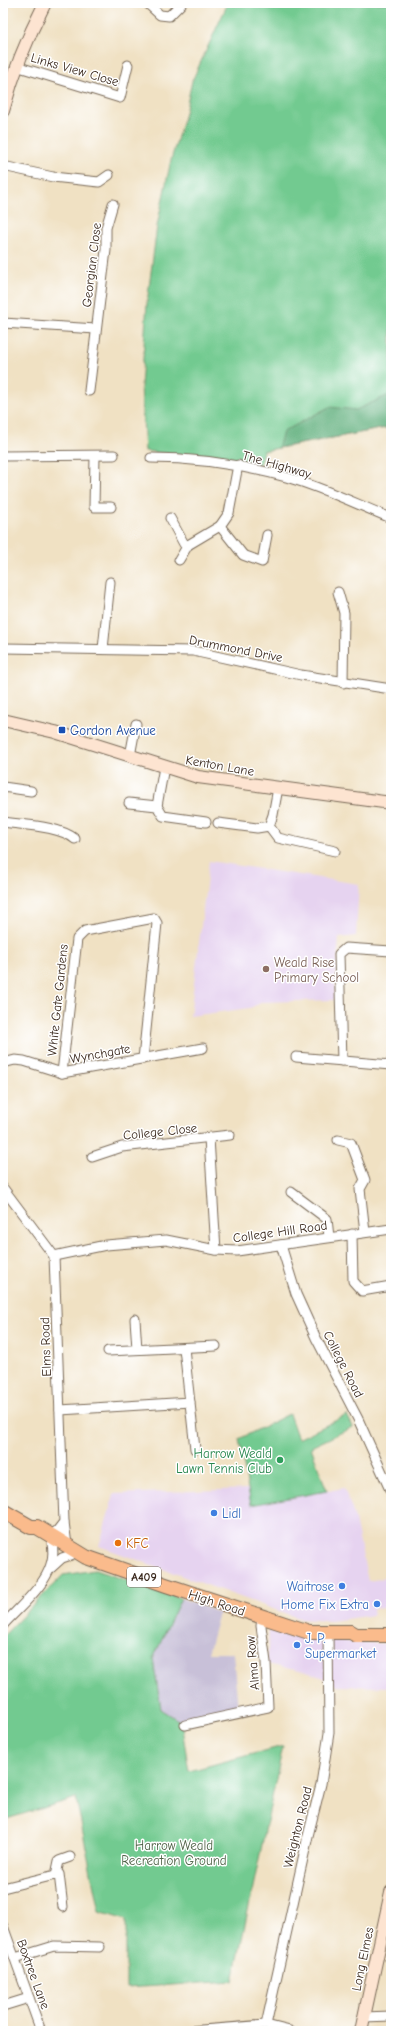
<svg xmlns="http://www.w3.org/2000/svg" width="394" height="2034" viewBox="0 0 394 2034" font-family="'Comic Neue',sans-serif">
	<rect width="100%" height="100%" fill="#fff"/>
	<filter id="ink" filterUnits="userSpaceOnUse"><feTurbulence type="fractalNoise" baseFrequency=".025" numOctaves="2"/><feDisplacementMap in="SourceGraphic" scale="8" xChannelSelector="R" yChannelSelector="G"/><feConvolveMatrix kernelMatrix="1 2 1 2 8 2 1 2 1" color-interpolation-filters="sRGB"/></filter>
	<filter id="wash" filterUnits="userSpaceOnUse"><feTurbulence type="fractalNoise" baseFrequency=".012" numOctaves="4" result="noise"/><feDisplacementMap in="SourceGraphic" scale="16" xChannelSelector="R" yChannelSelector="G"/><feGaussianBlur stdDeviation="0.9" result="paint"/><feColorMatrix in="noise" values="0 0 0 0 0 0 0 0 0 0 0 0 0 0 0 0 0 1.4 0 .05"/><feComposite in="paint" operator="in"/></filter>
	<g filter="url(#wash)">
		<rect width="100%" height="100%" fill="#f0e1c3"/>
		<!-- built -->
		<g fill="#e6d3f0">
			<path d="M 209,861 L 359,884 L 356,936 L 339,938 L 334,1000 L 263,1002 L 250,1008 L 190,1016 Z"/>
			<path d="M 344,1488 L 354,1515 L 368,1581 L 391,1577 L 391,1606 L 373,1609 L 374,1615 L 331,1621 L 301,1619 L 99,1546 L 114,1494 L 248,1489 L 251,1505 Z"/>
			<path d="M 269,1631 L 351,1642 L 391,1644 L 391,1687 L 337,1686 L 318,1675 L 267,1664 Z"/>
		</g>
		<!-- industrial -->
		<path fill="#c8c0d8" d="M 181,1598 L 219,1613 L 208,1653 L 233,1653 L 238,1709 L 181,1722 L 161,1709 L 153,1659 Z"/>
		<!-- green -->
		<g fill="#72ca90" stroke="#567a57">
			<path d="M 228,3 L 391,3 L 391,427 L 263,451 L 260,464 L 145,451 L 141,386 L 147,303 L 157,226 L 171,160 L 185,113 L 192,81 Z"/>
			<path d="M 289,1414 L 298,1439 L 347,1415 L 353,1427 L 311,1447 L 327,1491 L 251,1505 L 239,1439 Z"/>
			<path d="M 95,1570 L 181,1598 L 153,1659 L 161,1709 L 181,1722 L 189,1771 L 283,1746 L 233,1981 L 126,1988 L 126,1920 L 99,1912 L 76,1798 L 3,1820 L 3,1636 L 63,1575 Z"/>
		</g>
		<!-- forest -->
		<path fill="#5dae7a" stroke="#4c6c4c" d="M 391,394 L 391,427 L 278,448 L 283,432 L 329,407 L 356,410 Z"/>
	</g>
	<g filter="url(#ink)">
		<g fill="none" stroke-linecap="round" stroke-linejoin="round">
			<!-- street casing -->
			<g stroke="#7a6a58" stroke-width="11">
				<g id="street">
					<path d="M 147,3 L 160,15 L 169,16 L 182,3"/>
					<path d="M 16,66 L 120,98 L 128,65"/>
					<path d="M 3,166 L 53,177 L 99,182 L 109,175"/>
					<path d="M 3,323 L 96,329"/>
					<path d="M 89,391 L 106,250 L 106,228 L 113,204"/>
					<path d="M 3,456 L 114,455"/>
					<path d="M 95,456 L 94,507 L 111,507"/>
					<path d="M 151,458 C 197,458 242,465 286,477 C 322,487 356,504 391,518"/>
					<path d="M 170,518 L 184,544 L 188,545"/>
					<path d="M 220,526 L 243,555 L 262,562 L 267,535"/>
					<path d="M 179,560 L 188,545 L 220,526 L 229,513 L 238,465"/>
					<path d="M 338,592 L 344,613 L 343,683"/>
					<path d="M 3,648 L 193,651 L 301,675 L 391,689"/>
					<path d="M 103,649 L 110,582"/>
					<path d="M 130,756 L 136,724"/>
					<path d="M 3,787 L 31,791"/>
					<path d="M 129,803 L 157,806 L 163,816 L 206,822"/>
					<path d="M 157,806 L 164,767"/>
					<path d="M 3,822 C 23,825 60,826 75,839"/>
					<path d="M 218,823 L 257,828 L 269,826 L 278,838 L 335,851"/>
					<path d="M 269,826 L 273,815 L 278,788"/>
					<path d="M 296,1057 L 391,1065"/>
					<path d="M 342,1061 L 339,954 L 346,948 L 391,951"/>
					<path d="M 3,1063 L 15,1060 L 24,1061 L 62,1073 L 203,1048"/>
					<path d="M 62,1073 L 77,939 L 85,931 L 154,918 L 157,923 L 143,1059"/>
					<path d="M 209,1138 L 216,1250"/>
					<path d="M 338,1140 L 351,1143 L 365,1180 L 360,1189 L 365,1232"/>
					<path d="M 92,1157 L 122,1147 L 230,1135"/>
					<path d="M 3,1188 L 54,1256 L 64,1522 L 57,1531 L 50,1535"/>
					<path d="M 291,1192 L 327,1219 L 329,1237"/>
					<path d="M 352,1234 L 353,1281 L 362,1291 L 391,1286"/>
					<path d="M 281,1245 L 296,1294 L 316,1338 L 358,1419 L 391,1492"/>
					<path d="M 54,1256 L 106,1245 L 166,1240 L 216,1250 L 237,1251 L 391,1229"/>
					<path d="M 135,1319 L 137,1349"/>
					<path d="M 184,1348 L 195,1449"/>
					<path d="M 108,1351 L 216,1346"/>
					<path d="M 60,1410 L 190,1402"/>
					<path d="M 64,1522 L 67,1545"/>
					<path d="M 51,1568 L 62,1558 L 71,1555"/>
					<path d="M 3,1625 C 23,1603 59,1576 52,1544"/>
					<path d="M 185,1725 L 268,1707 L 266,1662 L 261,1626 L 262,1617"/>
					<path d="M 56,1875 L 59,1861 L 70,1857"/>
					<path d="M 3,1888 L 59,1874 L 63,1907"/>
					<path d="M 3,1926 L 41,2031"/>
					<path d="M 15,1958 L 54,1946 L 100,1947"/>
					<path d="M 3,2006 L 29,1998"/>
					<path d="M 364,2017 L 391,2016"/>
					<path d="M 266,2025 L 308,1836 L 321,1784 L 329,1733 L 328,1632"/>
					<path d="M 189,2031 L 266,2025 L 290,2031"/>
				</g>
			</g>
			<!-- secondary casing -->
			<g stroke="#7a6a58" stroke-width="14">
				<g id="secondary">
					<path d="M 3,111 C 13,73 27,38 45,3"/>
					<path d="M 3,720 L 55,732 L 198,777 L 391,803"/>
					<path d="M 361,2031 L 391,1892"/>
				</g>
			</g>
			<!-- primary casing -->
			<g stroke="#7a6a58" stroke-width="16">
				<path id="primary" d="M 3,1511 L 31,1527 L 37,1527 L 86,1557 L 166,1585 L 309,1632 L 351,1632 L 356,1635 L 391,1635"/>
			</g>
			<!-- street -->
			<use href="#street" stroke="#fff" stroke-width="9"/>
			<!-- secondary -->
			<use href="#secondary" stroke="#fde4d1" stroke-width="12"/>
			<!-- primary -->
			<use href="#primary" stroke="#fabb8c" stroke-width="14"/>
		</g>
	</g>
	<!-- markers -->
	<rect fill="#1a4fb4" stroke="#fff" stroke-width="1.5" x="58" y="726" width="8" height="8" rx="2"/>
	<circle fill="#8d6e63" stroke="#fff" stroke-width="1.5" cx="266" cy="969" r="4"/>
	<circle fill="#2e9e5b" stroke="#fff" stroke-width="1.5" cx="280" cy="1460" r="4"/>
	<g fill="#3f7fe0" stroke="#fff" stroke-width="1.5">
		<circle cx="214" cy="1513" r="4"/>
		<circle cx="342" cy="1586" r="4"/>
		<circle cx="377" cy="1604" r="4"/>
		<circle cx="297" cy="1645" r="4"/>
	</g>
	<circle fill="#e8710a" stroke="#fff" stroke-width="1.5" cx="118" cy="1543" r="4"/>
	<g text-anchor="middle" stroke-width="3" stroke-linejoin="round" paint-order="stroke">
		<!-- shield labels -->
		<rect fill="#fff" stroke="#766a62" stroke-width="1" x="127" y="1567" width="34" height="20" rx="3"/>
		<g font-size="12" font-weight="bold" fill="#3b2a1e">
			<text x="144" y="1581">A409</text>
		</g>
		<!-- street labels -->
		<g font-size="13" fill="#3b2a1e" stroke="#fff">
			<text transform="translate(75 69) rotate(16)" y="5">Links View Close</text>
			<text transform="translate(91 265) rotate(-83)" y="5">Georgian Close</text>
			<text transform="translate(277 464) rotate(16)" y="5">The Highway</text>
			<text transform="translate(236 648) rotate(11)" y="5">Drummond Drive</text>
			<text transform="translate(220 765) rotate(10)" y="5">Kenton Lane</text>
			<text transform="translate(57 1000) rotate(-84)" y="5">White Gate Gardens</text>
			<text transform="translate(100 1053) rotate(-10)" y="5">Wynchgate</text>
			<text transform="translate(160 1131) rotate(-6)" y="5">College Close</text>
			<text transform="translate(280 1231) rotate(-8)" y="5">College Hill Road</text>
			<text transform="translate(45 1347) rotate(-92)" y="5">Elms Road</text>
			<text transform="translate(344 1364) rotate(63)" y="5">College Road</text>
			<text transform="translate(217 1602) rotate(18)" y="5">High Road</text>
			<text transform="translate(252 1663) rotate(-95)" y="5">Alma Row</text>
			<text transform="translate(297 1827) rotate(-76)" y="5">Weighton Road</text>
			<text transform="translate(362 1959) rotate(-78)" y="5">Long Elmes</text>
			<text transform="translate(34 1974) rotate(70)" y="5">Boxtree Lane</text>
		</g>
		<!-- transit labels -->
		<g font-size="13" fill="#164399" stroke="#fff" text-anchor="start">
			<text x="70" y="735">Gordon Avenue</text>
		</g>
		<!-- education labels -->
		<g font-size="13" fill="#785e54" stroke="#fff" text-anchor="start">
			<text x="274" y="967">Weald Rise<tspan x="274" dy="15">Primary School</tspan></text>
		</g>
		<!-- leisure labels -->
		<g font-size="13" fill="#27864d" stroke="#fff" text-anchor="end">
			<text x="272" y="1458">Harrow Weald<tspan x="272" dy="15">Lawn Tennis Club</tspan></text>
		</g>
		<!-- shop labels -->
		<g font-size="13" fill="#366cbe" stroke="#fff" text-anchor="start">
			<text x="222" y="1518">Lidl</text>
			<text x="334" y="1591" text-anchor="end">Waitrose</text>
			<text x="369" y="1609" text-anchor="end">Home Fix Extra</text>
			<text x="305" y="1643">J. P.<tspan x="305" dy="15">Supermarket</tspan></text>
		</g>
		<!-- food labels -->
		<g font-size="13" fill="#c56008" stroke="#fff" text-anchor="start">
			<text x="126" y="1548">KFC</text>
		</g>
		<!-- park labels -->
		<g font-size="13" fill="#4e6246" stroke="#fff">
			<text x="174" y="1850">Harrow Weald<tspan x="174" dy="15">Recreation Ground</tspan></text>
		</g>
	</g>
	<!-- margin -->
	<rect width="394" height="2034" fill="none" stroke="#fff" stroke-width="16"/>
</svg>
